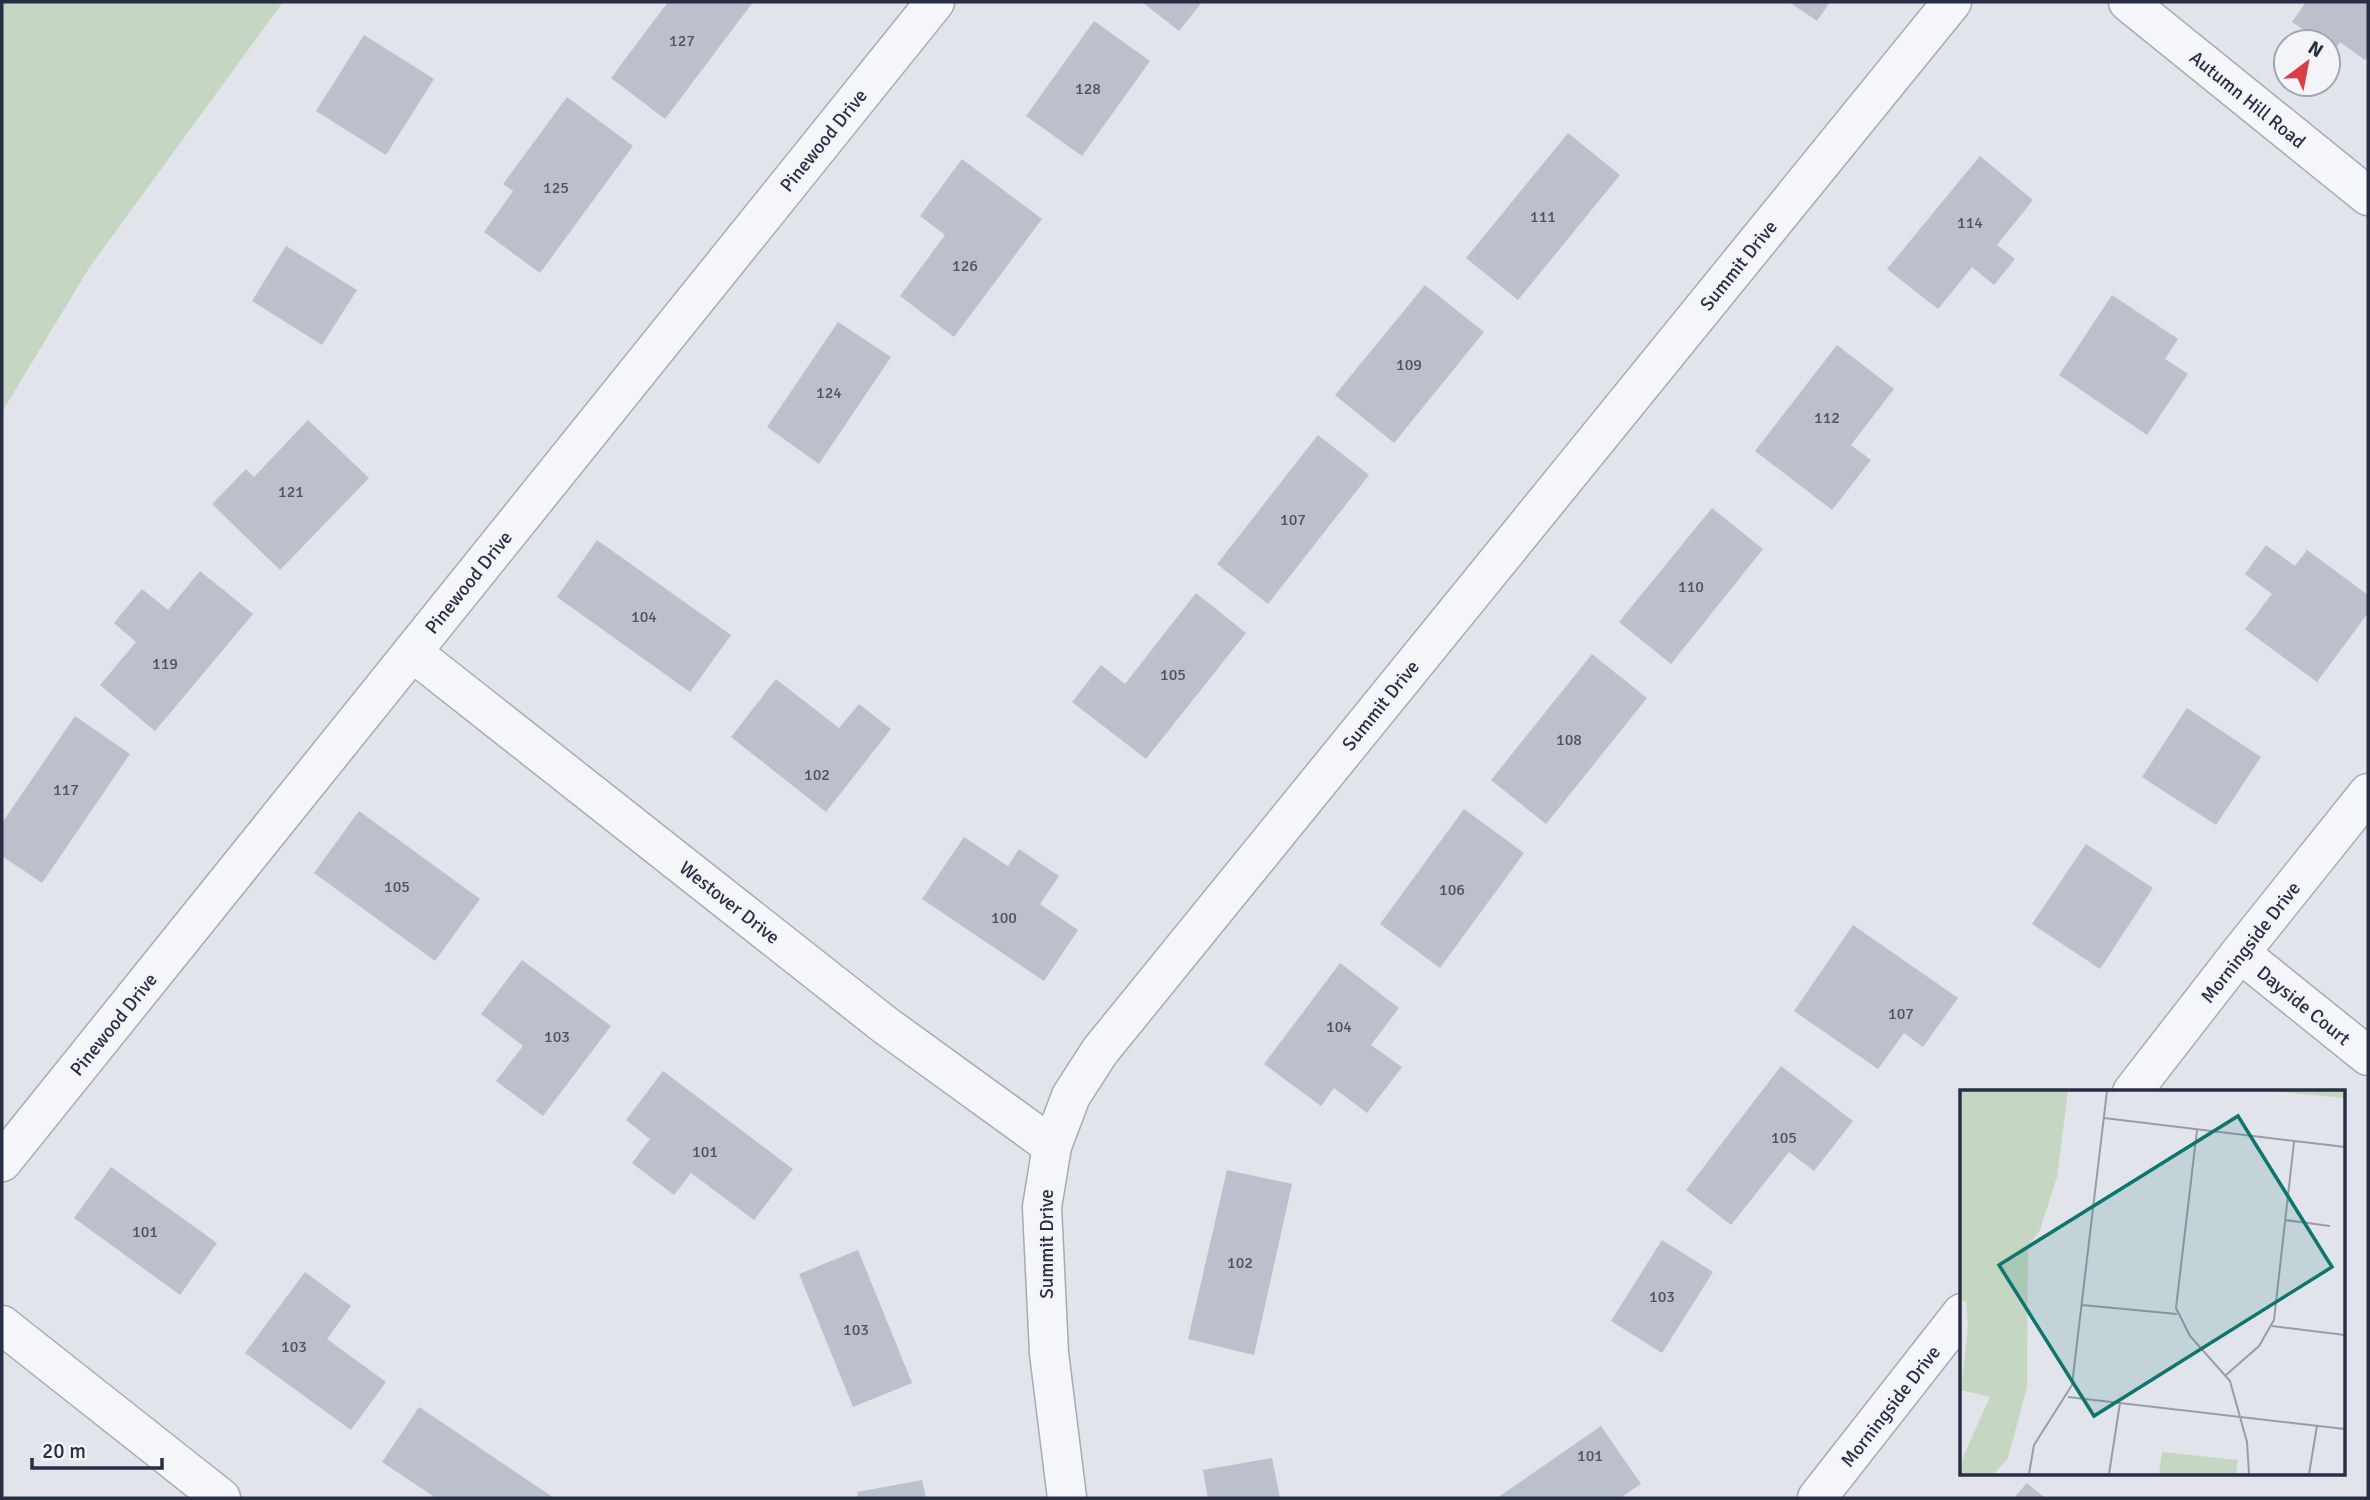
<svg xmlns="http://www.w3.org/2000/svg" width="2370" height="1500" viewBox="0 0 2370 1500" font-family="Signika,sans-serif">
	<rect width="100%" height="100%" fill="#e2e4eb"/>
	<!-- green -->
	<path fill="#c5d6c2" d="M 2,2 L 283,2 L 89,268 L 2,412 Z"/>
	<!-- building -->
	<g fill="#bbc0cc">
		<path d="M 668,2 L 753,2 L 665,119 L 611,78 Z"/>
		<path d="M 1142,2 L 1202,2 L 1179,31 Z"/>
		<path d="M 1789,2 L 1830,2 L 1817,21 Z"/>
		<path d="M 2306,2 L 2368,2 L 2368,56 L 2365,60 L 2340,42 L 2334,51 L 2328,46 L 2328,42 L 2322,42 L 2292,22 Z"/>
		<path d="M 1094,21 L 1150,61 L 1082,156 L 1026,116 Z"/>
		<path d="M 364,35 L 434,79 L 386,155 L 316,111 Z"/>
		<path d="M 567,97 L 633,146 L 540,273 L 484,232 L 513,191 L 503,184 Z"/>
		<path d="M 1568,133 L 1620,175 L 1518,300 L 1466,258 Z"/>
		<path d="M 1980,156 L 2033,200 L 1997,245 L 2015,259 L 1994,285 L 1972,267 L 1938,309 L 1887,269 Z"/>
		<path d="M 962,159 L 1042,219 L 954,337 L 900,296 L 945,235 L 920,216 Z"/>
		<path d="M 286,246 L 357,290 L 322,345 L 252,301 Z"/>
		<path d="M 1425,285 L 1484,332 L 1394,443 L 1335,395 Z"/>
		<path d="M 2112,295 L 2178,339 L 2165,359 L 2188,374 L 2147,435 L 2059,375 Z"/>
		<path d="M 838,322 L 891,357 L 819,464 L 767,427 Z"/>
		<path d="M 1837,345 L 1894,389 L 1851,445 L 1871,460 L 1832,510 L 1755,451 Z"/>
		<path d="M 308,420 L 369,478 L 280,570 L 212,504 L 246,469 L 254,477 Z"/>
		<path d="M 1318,435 L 1369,475 L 1268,604 L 1217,564 Z"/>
		<path d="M 1712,508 L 1763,549 L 1671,664 L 1619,622 Z"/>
		<path d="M 597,540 L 731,635 L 690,692 L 557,597 Z"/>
		<path d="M 2266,545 L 2295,566 L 2307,550 L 2368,595 L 2368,613 L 2317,682 L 2245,629 L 2272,594 L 2245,574 Z"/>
		<path d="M 200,571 L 253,614 L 155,731 L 100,685 L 136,642 L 114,623 L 142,589 L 168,610 Z"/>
		<path d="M 1196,593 L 1246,633 L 1146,759 L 1072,702 L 1101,665 L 1125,684 Z"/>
		<path d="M 1592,654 L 1647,698 L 1546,824 L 1491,780 Z"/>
		<path d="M 776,679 L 839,728 L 859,704 L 891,729 L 826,812 L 731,737 Z"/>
		<path d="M 2187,708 L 2261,757 L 2216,825 L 2142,777 Z"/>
		<path d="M 75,716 L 130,754 L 42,883 L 2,856 L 2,823 Z"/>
		<path d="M 1464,809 L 1524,853 L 1440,968 L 1380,924 Z"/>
		<path d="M 359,811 L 480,899 L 435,961 L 314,873 Z"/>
		<path d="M 964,837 L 1008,866 L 1019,849 L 1059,876 L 1040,904 L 1078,930 L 1044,981 L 922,899 Z"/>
		<path d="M 2086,844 L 2153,888 L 2100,969 L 2032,924 Z"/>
		<path d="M 1853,925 L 1958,998 L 1923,1047 L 1904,1033 L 1878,1069 L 1794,1011 Z"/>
		<path d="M 522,960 L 611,1026 L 543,1116 L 496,1081 L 523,1046 L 481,1014 Z"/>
		<path d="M 1340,963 L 1399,1008 L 1371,1045 L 1402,1067 L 1367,1113 L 1334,1088 L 1321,1106 L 1264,1064 Z"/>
		<path d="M 1781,1066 L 1853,1121 L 1814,1171 L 1789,1152 L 1731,1225 L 1686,1190 Z"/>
		<path d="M 663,1071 L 793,1169 L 754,1220 L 691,1173 L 674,1195 L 632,1163 L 650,1139 L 626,1120 Z"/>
		<path d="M 111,1167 L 217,1243 L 180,1295 L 74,1218 Z"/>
		<path d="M 1227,1170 L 1292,1184 L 1254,1355 L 1188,1339 Z"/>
		<path d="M 1662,1240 L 1713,1272 L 1662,1353 L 1611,1321 Z"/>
		<path d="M 858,1250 L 912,1383 L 853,1407 L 799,1274 Z"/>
		<path d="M 305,1272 L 351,1306 L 327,1339 L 386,1382 L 351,1430 L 245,1353 Z"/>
		<path d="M 419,1407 L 551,1496 L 550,1498 L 436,1498 L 382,1462 Z"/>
		<path d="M 1601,1426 L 1641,1484 L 1620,1498 L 1497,1498 Z"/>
		<path d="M 1272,1458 L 1280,1498 L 1208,1498 L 1203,1470 Z"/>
		<path d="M 922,1480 L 926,1498 L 858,1498 L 857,1492 Z"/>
		<path d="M 2027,1483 L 2045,1498 L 2014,1498 Z"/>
	</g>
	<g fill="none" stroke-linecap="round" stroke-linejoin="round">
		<!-- street casing -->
		<g stroke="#a6aab6" stroke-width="41">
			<g id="street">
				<path d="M 2128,2 L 2368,196"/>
				<path d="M 412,652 L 885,1025 L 1052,1146"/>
				<path d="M 2240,953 L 2368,1056"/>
				<path d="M 2132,1092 L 2240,953 L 2368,793"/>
				<path d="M 2,1162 L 935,2"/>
				<path d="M 2,1325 L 221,1498"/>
				<path d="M 1067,1498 L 1049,1353 L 1042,1207 L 1052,1146 L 1071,1096 L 1100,1051 L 1952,2"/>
				<path d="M 1817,1498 L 1962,1313"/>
			</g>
		</g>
		<!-- street -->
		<use href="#street" stroke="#f5f6f9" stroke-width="38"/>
	</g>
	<g text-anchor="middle" stroke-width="5" stroke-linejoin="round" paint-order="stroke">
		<!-- number labels -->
		<g font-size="16" fill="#4d5367">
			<text x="682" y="46">127</text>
			<text x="1088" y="94">128</text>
			<text x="556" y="193">125</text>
			<text x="1543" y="222">111</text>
			<text x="1970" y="228">114</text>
			<text x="965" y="271">126</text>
			<text x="1409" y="370">109</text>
			<text x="829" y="398">124</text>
			<text x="1827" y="423">112</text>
			<text x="291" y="497">121</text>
			<text x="1293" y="525">107</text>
			<text x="1691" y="592">110</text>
			<text x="644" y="622">104</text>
			<text x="165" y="669">119</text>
			<text x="1173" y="680">105</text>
			<text x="1569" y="745">108</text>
			<text x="817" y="780">102</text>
			<text x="66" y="795">117</text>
			<text x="397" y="892">105</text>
			<text x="1452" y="895">106</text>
			<text x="1004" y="923">100</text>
			<text x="1901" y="1019">107</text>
			<text x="1339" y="1032">104</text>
			<text x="557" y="1042">103</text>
			<text x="1784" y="1143">105</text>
			<text x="705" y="1157">101</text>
			<text x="145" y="1237">101</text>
			<text x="1240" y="1268">102</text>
			<text x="1662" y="1302">103</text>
			<text x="856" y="1335">103</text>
			<text x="294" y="1352">103</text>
			<text x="1590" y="1461">101</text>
		</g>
		<!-- street labels -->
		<g font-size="19" fill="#282f45" stroke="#f2f4f8">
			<text transform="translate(2248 99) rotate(39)" y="7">Autumn Hill Road</text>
			<text transform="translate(823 140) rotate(-51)" y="7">Pinewood Drive</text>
			<text transform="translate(1738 265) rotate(-51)" y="7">Summit Drive</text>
			<text transform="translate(468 582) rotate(-51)" y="7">Pinewood Drive</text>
			<text transform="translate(1380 705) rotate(-51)" y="7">Summit Drive</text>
			<text transform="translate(730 902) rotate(38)" y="7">Westover Drive</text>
			<text transform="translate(2250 942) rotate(-52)" y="7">Morningside Drive</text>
			<text transform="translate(2304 1005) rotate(39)" y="7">Dayside Court</text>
			<text transform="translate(113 1024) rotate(-51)" y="7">Pinewood Drive</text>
			<text transform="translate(1046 1244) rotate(-90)" y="7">Summit Drive</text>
			<text transform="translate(1890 1406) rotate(-52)" y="7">Morningside Drive</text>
		</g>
	</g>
	<!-- overview -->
	<g transform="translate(1960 1090)">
		<rect width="385" height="385" fill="#e2e4eb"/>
		<path d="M 0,1 L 108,1 L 97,87 L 80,140 L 68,157 L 67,297 L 48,368 L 34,384 L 0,384 L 4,365 L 30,307 L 1,300 L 8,237 L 6,212 L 0,209 ZM 311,1 L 385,1 L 385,8 ZM 202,362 L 278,370 L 276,384 L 199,384 Z" fill="#c5d6c2"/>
		<path fill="none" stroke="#989ca9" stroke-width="2" d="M 144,28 L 385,57M 237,40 L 216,218 L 230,246 L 270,291 L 287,352 L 289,384M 325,130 L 370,136M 122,215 L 217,224M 312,236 L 385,245M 266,285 L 299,256 L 314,230 L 334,52M 108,307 L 385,339M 69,384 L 74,355 L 112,295 L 147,1M 149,384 L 160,313M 349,384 L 357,336"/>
		<path fill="#0f766e" fill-opacity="0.15" stroke="#0f766e" stroke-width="3.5" d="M 278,26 L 372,177 L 134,326 L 39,175 Z"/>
		<rect width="385" height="385" fill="none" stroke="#282f45" stroke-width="3.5"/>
	</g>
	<!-- border -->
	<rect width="2370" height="1500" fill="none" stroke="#282f45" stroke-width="7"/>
	<!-- north arrow -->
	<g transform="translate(2307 63) rotate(32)"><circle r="33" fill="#f2f4f8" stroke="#a1a5b0" stroke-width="2"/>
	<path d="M0-5L12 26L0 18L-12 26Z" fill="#d93e43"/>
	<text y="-10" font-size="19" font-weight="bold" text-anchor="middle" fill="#282f45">N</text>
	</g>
	<!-- scale -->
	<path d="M32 1458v10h130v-10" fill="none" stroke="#282f45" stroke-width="3.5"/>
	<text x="42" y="1458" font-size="21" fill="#282f45" stroke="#f2f4f8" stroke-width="5" paint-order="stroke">20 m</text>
</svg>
